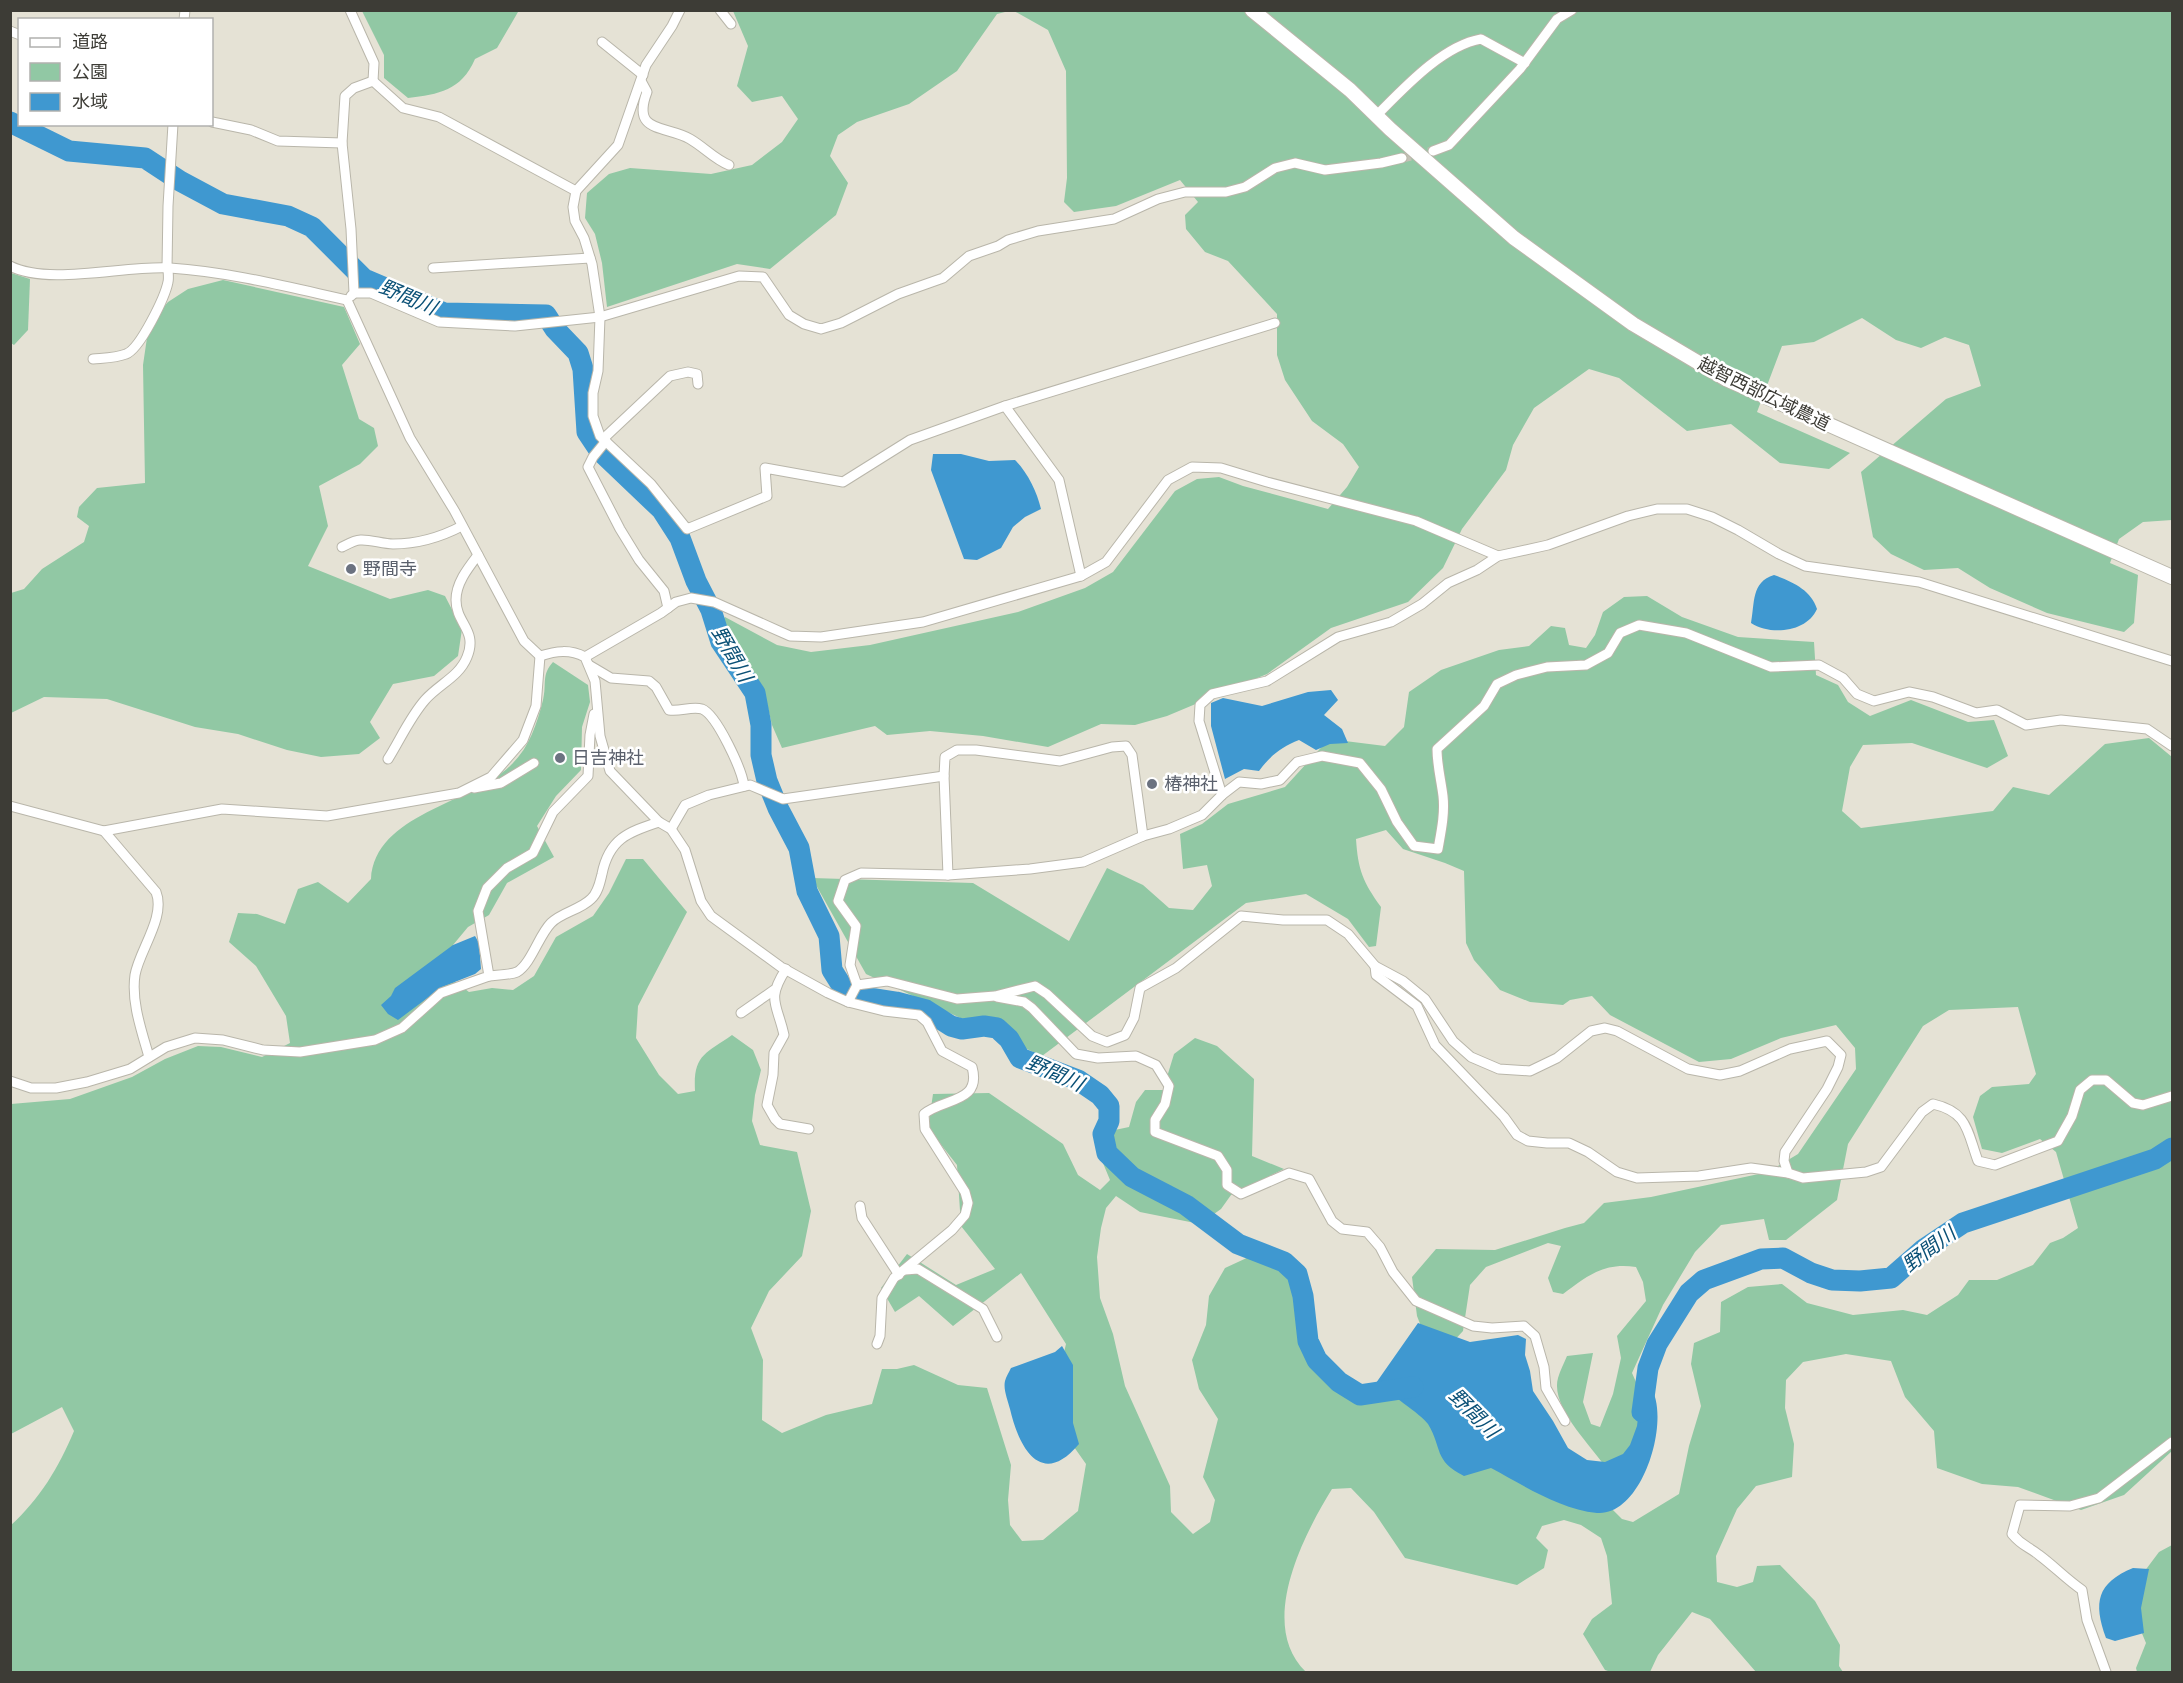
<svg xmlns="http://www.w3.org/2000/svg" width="2183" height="1683" viewBox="0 0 2183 1683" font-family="Lora,'Noto Sans JP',serif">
	<rect width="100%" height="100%" fill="#e5e2d5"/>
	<!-- green -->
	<g fill="#91c8a4">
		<path d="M 362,11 L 362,10 L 524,11 L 518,12 L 497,48 L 475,59 C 461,91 439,94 408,98 L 384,78 L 384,55 Z"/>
		<path d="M 733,11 L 1009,11 L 997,14 L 957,71 L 909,104 L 857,122 L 838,135 L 830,156 L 848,183 L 836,215 L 770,269 L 737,264 L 607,307 L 602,263 L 595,234 L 585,218 L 587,193 L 609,174 L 630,168 L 711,174 L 752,165 L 782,142 L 798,119 L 782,96 L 752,102 L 737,86 L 748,46 Z"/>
		<path d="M 1014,11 L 2172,11 L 2172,520 L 2143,522 L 2119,539 L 2110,563 L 2138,575 L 2134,623 L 2124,632 L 2047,613 L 1990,588 L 1958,568 L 1924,570 L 1891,554 L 1873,537 L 1861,472 L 1946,399 L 1981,386 L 1969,345 L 1945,337 L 1921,348 L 1896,340 L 1862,318 L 1814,342 L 1782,346 L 1757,412 L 1850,453 L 1829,469 L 1780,463 L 1731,424 L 1687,431 L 1619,378 L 1589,369 L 1534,408 L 1513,445 L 1506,470 L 1462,529 L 1443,568 L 1408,602 L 1331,628 L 1267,674 L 1167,716 L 1135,725 L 1101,724 L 1048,747 L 983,736 L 930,731 L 887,735 L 875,726 L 782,748 L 772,725 L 763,687 L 731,640 L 721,622 L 725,617 L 777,645 L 811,652 L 870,645 L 1018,612 L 1085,588 L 1113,572 L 1175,491 L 1197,479 L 1219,477 L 1243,486 L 1328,509 L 1347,487 L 1359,467 L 1343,444 L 1312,421 L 1285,380 L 1277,355 L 1277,314 L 1228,261 L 1205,252 L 1186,229 L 1185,215 L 1198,202 L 1180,180 L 1116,206 L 1074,212 L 1064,202 L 1067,178 L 1066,71 L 1048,30 Z"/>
		<path d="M 11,273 L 30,279 L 28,330 L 14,345 L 11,343 Z"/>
		<path d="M 223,280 L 344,307 L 360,344 L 342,365 L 359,419 L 374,428 L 378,446 L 360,464 L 319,486 L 328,526 L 308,566 L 390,599 L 428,590 L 445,596 L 462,629 L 458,656 L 434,676 L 393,684 L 370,722 L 380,738 L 359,754 L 321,757 L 287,750 L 238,734 L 195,727 L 107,699 L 44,697 L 11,713 L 11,593 L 24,589 L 42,569 L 84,542 L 89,526 L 77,517 L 79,507 L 97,488 L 145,483 L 143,365 L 149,324 L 168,302 L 188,289 Z"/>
		<path d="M 1647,596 L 1682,617 L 1738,637 L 1814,642 L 1816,675 L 1838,685 L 1848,702 L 1870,716 L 1911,700 L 1968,722 L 1994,720 L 2008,756 L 1987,768 L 1912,743 L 1863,745 L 1850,767 L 1842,811 L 1861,828 L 1993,811 L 2013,787 L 2049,795 L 2105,744 L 2149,738 L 2172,757 L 2172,1451 L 2124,1495 L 2081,1510 L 2018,1487 L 1982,1484 L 1937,1468 L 1934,1431 L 1905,1397 L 1891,1361 L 1846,1354 L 1803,1362 L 1786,1380 L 1785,1408 L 1794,1444 L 1792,1477 L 1756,1486 L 1737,1509 L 1716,1556 L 1717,1582 L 1737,1587 L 1753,1582 L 1757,1566 L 1780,1565 L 1815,1601 L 1840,1645 L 1839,1666 L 1843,1672 L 1756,1672 L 1710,1619 L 1692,1612 L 1658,1655 L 1650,1672 L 1611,1672 L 1605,1670 L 1583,1634 L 1592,1619 L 1612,1604 L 1607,1556 L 1601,1538 L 1581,1525 L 1564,1520 L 1542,1526 L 1536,1538 L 1548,1550 L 1544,1568 L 1517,1585 L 1405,1558 L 1374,1512 L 1351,1488 L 1332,1489 C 1303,1536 1257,1625 1306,1672 L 11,1672 L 10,1526 C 40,1499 59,1467 74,1431 L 62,1407 L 11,1434 L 11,1104 L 70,1099 L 132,1077 L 165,1059 L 198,1046 L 221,1047 L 262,1057 L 290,1043 L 286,1016 L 256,966 L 229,942 L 238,913 L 257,914 L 285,924 L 298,889 L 318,882 L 348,903 L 371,879 C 375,813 472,804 511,765 C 529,748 537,724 543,700 C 547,684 541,675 553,662 L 588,685 L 590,702 L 582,727 L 581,770 L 556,796 L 537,826 L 554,857 L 507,883 L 489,915 L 468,927 L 453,945 L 450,978 L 469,992 L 492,988 L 513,990 L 534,976 L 556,937 L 593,916 L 609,893 L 626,859 L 643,859 L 687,912 L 638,1006 L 636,1038 L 659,1075 L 678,1094 L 695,1091 C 693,1055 705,1054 732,1035 L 753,1050 L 761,1070 L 755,1095 L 752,1121 L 760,1145 L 797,1152 L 811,1211 L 802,1256 L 769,1291 L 751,1328 L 763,1360 L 762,1420 L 782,1433 L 826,1415 L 872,1404 L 882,1369 L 897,1369 L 914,1365 L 958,1385 L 987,1388 L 1011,1465 L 1008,1500 L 1010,1525 L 1022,1541 L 1043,1540 L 1078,1511 L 1086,1464 L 1062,1430 L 1060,1369 L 1066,1344 L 1021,1273 L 953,1326 L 919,1296 L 895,1312 L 881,1288 L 907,1254 L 956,1285 L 995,1269 L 961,1226 L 957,1165 L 928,1128 L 933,1094 L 989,1093 L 1063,1144 L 1078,1175 L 1100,1190 L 1110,1180 L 1098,1151 L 1110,1131 L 1129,1127 L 1136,1102 L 1145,1090 L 1163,1090 L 1174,1054 L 1195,1038 L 1217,1046 L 1254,1079 L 1252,1156 L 1284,1169 L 1231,1195 L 1221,1209 L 1200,1224 L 1140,1212 L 1116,1196 L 1106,1208 L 1101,1228 L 1097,1257 L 1100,1298 L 1113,1334 L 1125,1386 L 1170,1486 L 1171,1512 L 1193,1534 L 1210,1522 L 1215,1500 L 1203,1477 L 1218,1419 L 1199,1389 L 1192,1360 L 1206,1325 L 1209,1296 L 1225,1268 L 1251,1256 C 1263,1260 1279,1265 1287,1276 C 1300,1294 1303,1328 1308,1349 L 1362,1387 L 1392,1382 L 1607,1504 L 1622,1519 L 1633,1522 L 1679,1494 L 1689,1446 L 1701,1406 L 1691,1364 L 1694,1343 L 1720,1332 L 1721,1302 L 1748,1287 L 1782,1284 L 1807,1303 L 1853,1315 L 1903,1310 L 1927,1315 L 1958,1295 L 1969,1280 L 1997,1280 L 2033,1265 L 2050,1243 L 2063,1238 L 2078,1228 L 2056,1152 L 2040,1139 L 2002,1153 L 1982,1149 L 1973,1117 L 1980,1096 L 1992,1087 L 2029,1084 L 2036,1074 L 2018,1007 L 1949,1010 L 1923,1026 L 1848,1144 L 1837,1200 L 1786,1240 L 1769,1240 L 1764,1219 L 1721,1225 L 1695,1252 L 1663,1305 L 1632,1373 L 1648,1409 L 1641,1444 L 1606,1468 C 1591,1445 1550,1407 1558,1378 C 1560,1371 1564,1363 1567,1356 L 1593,1353 L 1583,1402 L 1591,1424 L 1600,1427 L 1613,1394 L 1621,1358 L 1617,1336 L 1646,1301 L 1643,1282 L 1636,1267 C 1604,1262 1587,1276 1563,1294 L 1553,1292 L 1548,1278 L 1561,1246 L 1548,1243 L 1486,1267 L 1470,1285 L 1463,1331 L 1450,1345 L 1424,1334 L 1417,1316 L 1412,1277 L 1436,1249 L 1495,1250 L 1565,1228 L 1584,1223 L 1604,1203 L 1651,1197 L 1768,1172 L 1798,1154 L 1856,1069 L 1855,1048 L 1836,1025 L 1781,1038 L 1731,1059 L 1699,1062 L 1610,1015 L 1592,996 L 1570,1000 L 1563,1005 L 1530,1002 L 1500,990 L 1474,960 L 1466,943 L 1464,871 L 1445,863 L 1403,849 L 1386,830 L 1356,839 C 1358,870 1363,882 1381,907 L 1376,946 L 1369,947 L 1348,919 L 1306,894 L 1246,903 L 1042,1056 L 866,974 L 812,878 L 973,883 L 1069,941 L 1107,868 L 1143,885 L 1169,908 L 1193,910 L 1212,886 L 1207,865 L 1183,869 L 1180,834 L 1202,824 L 1228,804 L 1285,787 L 1329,739 L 1385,746 L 1404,727 L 1409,692 L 1441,670 L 1499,650 L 1529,646 L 1551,626 L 1565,628 L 1569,645 L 1586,648 L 1595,635 L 1603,612 L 1624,597 Z"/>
		<path d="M 2172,1545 L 2172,1672 L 2137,1672 L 2136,1668 L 2146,1643 L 2138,1624 L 2138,1580 L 2159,1552 Z"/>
	</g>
	<!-- water -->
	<g fill="#3f98d0">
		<path d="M 933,454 L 961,454 L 989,461 L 1015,460 C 1028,473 1037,492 1041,509 L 1025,517 L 1013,527 L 1001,548 L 977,560 L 964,559 L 931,470 Z"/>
		<path d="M 1774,575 C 1793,582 1811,590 1817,609 C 1807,632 1771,636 1751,623 C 1755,603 1751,582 1774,575 Z"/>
		<path d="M 1331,690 L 1338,700 L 1324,715 L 1342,729 L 1348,743 L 1330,744 L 1316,750 L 1299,740 C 1281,747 1270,756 1259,771 L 1244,769 L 1225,779 L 1211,726 L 1211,703 L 1223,698 L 1262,706 L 1308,692 Z"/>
		<path d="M 475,936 L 479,943 L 481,969 L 475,974 L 442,987 L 398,1020 L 388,1014 L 381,1005 L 391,996 L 395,988 L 453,945 Z"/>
		<path d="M 1418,1323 L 1470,1342 L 1518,1335 L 1526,1339 L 1525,1355 L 1530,1371 L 1533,1391 L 1553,1421 L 1568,1448 L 1587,1460 L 1605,1462 L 1623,1454 L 1630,1445 L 1637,1426 L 1642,1385 L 1650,1386 C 1672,1417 1643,1517 1597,1513 C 1559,1509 1523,1485 1491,1468 L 1464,1476 C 1433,1460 1443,1449 1428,1424 C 1422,1415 1386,1391 1376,1383 Z"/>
		<path d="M 1062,1346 L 1073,1365 L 1073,1423 L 1079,1444 C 1041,1489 1019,1448 1010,1409 C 1008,1401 1003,1389 1005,1381 C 1006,1377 1009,1372 1011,1368 L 1055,1352 Z"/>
		<path d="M 2133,1568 L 2149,1569 L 2141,1608 L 2144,1633 L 2115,1641 L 2106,1638 C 2093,1602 2097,1583 2133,1568 Z"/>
	</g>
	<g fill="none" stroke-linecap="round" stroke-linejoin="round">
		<!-- river -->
		<g stroke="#3f98d0" stroke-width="21">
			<path d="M 10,122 L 69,151 L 145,158 L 180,181 L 223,204 L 288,216 L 312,227 L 364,279 L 444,313 L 546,315 L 555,329 L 578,353 L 583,369 L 587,432 L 599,450 L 662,510 L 680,538 L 696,581 L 711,610 L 721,642 L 755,693 L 761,725 L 761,755 L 767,781 L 778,808 L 799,848 L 807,891 L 829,936 L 832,970 L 842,986 L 864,997 L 896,1002 L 926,1010 L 951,1026 L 962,1029 L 984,1026 L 997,1028 L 1009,1039 L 1020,1058 L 1078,1080 L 1100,1095 L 1109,1106 L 1109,1121 L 1103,1134 L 1107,1153 L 1132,1177 L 1186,1205 L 1238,1244 L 1284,1262 L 1297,1274 L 1303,1296 L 1308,1341 L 1317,1360 L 1339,1382 L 1360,1395 L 1413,1387"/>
			<path d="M 1642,1412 L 1648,1368 L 1657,1344 L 1689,1293 L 1704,1280 L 1761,1259 L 1783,1258 L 1811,1273 L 1832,1280 L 1860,1281 L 1891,1278 L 1924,1249 L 1963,1223 L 2155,1159 L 2172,1148"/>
		</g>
		<!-- street-tunnel -->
		<path stroke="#c3c1b5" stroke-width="9" stroke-dasharray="9 4.5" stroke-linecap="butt" d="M 1402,158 L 1433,151"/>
		<!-- street casing -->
		<g stroke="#b9b6aa" stroke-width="11">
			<g id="street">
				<path d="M 350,10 L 374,63 L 373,81"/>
				<path d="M 680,10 L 672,26 L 646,65 L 618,145 L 576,191 L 573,207 L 575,221 L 584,238 L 592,264 L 600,317 L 598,371 L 593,393 L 593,416 L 600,436 L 651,484 L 687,529 L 767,496 L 765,468 L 843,482 L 910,440 L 1005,406 L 1275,323"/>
				<path d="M 720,10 L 731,24"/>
				<path d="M 184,20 L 185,10"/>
				<path d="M 10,31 L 20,35"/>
				<path d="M 602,42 L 643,75"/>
				<path d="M 373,81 L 403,108 L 439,117 L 576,191"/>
				<path d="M 641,81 L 647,92 C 631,134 666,125 690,139 C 704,147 714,159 729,165"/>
				<path d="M 1376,116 C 1404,88 1442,46 1481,39 L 1525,63"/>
				<path d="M 212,122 L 251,130 L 278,141 L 342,143"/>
				<path d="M 1433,151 L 1449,145 L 1520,69 L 1557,19 L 1572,10"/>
				<path d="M 10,266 C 49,286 126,265 170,268 C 230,272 288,287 347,300"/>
				<path d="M 167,268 L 168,206 L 173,124"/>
				<path d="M 433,268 L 590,258"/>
				<path d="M 354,293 L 371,293 L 439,322 L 515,326 L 600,317 L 739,276 L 763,277 L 789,315 L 804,324 L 821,329 L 841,323 L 898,294 L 943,278 L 969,256 L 998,246 L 1008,240 L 1038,231 L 1114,219 L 1158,199 L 1185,192 L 1226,192 L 1245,187 L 1275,168 L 1295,163 L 1325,170 L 1381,163 L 1402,158"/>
				<path d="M 351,296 L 354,293 L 351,229 L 342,143 L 345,96 L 354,88 L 373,81"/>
				<path d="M 347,300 L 410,438 L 454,510 L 524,641 L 540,656 C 556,651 570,649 585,657 L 595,681 L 600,736 L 610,771 L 659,822 L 671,829 L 685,850 L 701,901 L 711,916 L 781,967 L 828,993 L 848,1002 L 857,985 L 850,965 L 856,926 L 838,901 L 845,880 L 861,873 L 948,875 L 1030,869 L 1083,862 L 1143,836 L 1169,829 L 1202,815 L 1222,795 L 1239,782 L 1261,784 L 1280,780 L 1297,762 L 1322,756 L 1360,763 L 1381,789 L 1397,822 L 1414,846 L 1438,849 C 1441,832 1445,814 1443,796 C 1441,780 1437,765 1437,749 L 1484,706 L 1497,684 L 1516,675 L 1547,667 L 1586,665 L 1608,653 L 1620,633 L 1639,625 L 1686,633 L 1771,667 L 1819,665 L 1843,678 L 1857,694 L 1874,701 L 1909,692 L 1933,697 L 1976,713 L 1997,710 L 2026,725 L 2061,720 L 2147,729 L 2172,746"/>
				<path d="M 93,359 C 104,358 116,358 126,354 C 140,349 165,297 168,282 C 169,278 168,273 168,268"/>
				<path d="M 1005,406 L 1059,480 L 1081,576"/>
				<path d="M 603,439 L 670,376 L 688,372 L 697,374 L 698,384"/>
				<path d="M 606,441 L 593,457 L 588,467 L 620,529 L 639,560 L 664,591 L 668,608"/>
				<path d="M 342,547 C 348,544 355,540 360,540 C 369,539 383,544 393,544 C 418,544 441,537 462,526"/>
				<path d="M 585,657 L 661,613 L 676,602 L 691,598 L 714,602 L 790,636 L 821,637 L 923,622 L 1081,576 L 1106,562 L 1168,480 L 1192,467 L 1221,468 L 1267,482 L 1416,521 L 1498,556"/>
				<path d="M 589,665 L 611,678 L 649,681 L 656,687 L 669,710 C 680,712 691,706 702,709 C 717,715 742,770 744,786"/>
				<path d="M 388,759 C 400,740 410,717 425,700 C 439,684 459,677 467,657 C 478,630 456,624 456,600 C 456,583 468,568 478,555"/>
				<path d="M 944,776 L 945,757 L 957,750 L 976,750 L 1060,761 L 1112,747 L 1126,746 L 1132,755 L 1143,836"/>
				<path d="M 474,788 L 501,783 L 534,763"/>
				<path d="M 1222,795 L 1199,721 L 1200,705 L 1212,694 L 1267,681 L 1338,637 L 1391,622 L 1422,604 L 1448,583 L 1477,570 L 1498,556 L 1548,545 L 1628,516 L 1657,509 L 1687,509 L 1712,517 L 1738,530 L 1779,554 L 1805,566 L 1919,582 L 2172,661"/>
				<path d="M 10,806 L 104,831 L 222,809 L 327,816 L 459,793 L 491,777 L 523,740 L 536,706 L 540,656"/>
				<path d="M 671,829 L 685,805 L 709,795 L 750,785 L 783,799 L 944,776 L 948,875"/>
				<path d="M 104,831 L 156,892 C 166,917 139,951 135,975 C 131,1002 142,1032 149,1057"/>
				<path d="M 1375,966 L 1376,975 L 1417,1006 L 1435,1045 L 1504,1117 L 1517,1135 L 1528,1141 L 1547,1143 L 1569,1143 L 1588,1152 L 1617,1172 L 1637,1178 L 1699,1176 L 1751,1168 L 1788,1173"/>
				<path d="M 786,969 C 766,1000 777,1003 784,1035 L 774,1053 L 773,1075 L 767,1105 L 775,1119 L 780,1124 L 809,1129"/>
				<path d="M 489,976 C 497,975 510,975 517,972 C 531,964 539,935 551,923 C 562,912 580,910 591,899 C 598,893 600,882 602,874 C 609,839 628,832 659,822"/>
				<path d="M 857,985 L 887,981 L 957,999 L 995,996 L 1035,986 L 1047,994 L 1092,1036 L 1107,1042 L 1125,1035 L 1134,1018 L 1140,988 L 1176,968 L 1241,916 L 1283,920 L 1327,920 L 1348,934 L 1375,966 L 1403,981 L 1425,999 L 1453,1041 L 1471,1057 L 1499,1069 L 1530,1071 L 1557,1058 L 1591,1031 L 1605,1028 L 1617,1031 L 1688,1069 L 1720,1075 L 1740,1071 L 1790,1049 L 1827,1041 L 1841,1055 L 1838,1067 L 1827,1089 L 1785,1152 L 1784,1161 L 1788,1173 L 1803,1178 L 1866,1172 L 1881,1167 L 1922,1112 L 1933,1104 C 1968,1112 1967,1131 1978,1161 L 1995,1165 L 2058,1141 L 2072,1116 L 2080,1090 L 2092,1080 L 2106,1080 L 2133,1103 L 2143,1105 L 2172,1096"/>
				<path d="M 997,997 L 1024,1002 L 1032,1008 L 1076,1054 L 1098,1058 L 1136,1056 L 1156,1065 L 1169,1086 L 1165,1104 L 1155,1120 L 1155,1132 L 1218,1156 L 1227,1170 L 1227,1185 L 1241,1194 L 1289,1173 L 1309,1179 L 1332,1221 L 1342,1229 L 1367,1232 L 1380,1247 L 1393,1272 L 1416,1301 L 1473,1326 L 1492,1328 L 1524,1326 L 1535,1336 L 1544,1367 L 1546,1388 L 1565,1421"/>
				<path d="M 848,1002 L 884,1011 L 919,1015 L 927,1022 L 942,1051 L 972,1067 C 982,1103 944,1098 924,1114 L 925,1129 L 965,1192 L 968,1203 L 965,1215 L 952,1230 L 894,1278 L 882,1298 L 880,1336 L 877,1344"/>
				<path d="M 741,1013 L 774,990"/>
				<path d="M 10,1081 L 31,1088 L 56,1088 L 87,1082 L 130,1069 L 166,1047 L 195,1038 L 223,1040 L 263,1050 L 300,1052 L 375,1040 L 402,1028 L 441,993 L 489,976 L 478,911 L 487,888 L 507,868 L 533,853 L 553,812 L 588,776 L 590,735 L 594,714"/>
				<path d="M 860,1206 L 862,1218 L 899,1275"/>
				<path d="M 905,1270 L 918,1269 L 983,1309 L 997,1337"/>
				<path d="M 2106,1672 L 2087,1620 L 2082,1590 C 2066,1579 2054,1566 2039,1555 C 2028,1546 2023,1547 2012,1534 L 2020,1505 L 2070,1506 L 2099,1498 L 2172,1442"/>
			</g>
		</g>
		<!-- secondary casing -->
		<g stroke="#b9b6aa" stroke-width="16">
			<path id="secondary" d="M 1252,10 L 1350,90 L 1390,129 L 1514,238 L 1633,324 L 1726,379 L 2172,577"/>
		</g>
		<!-- street -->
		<use href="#street" stroke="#fff" stroke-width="9"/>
		<!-- secondary -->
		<use href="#secondary" stroke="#fff" stroke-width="14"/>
	</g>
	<!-- markers -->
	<g fill="#6b7280" stroke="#fff" stroke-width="2">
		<circle cx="351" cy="569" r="6"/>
		<circle cx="560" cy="758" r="6"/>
		<circle cx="1152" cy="784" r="6"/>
	</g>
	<g text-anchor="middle" stroke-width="5" stroke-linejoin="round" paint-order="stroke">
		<!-- street labels -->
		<g font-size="18" fill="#3d3c36" stroke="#fff">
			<text transform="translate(1764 394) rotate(26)" y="6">越智西部広域農道</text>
		</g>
		<!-- worship labels -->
		<g font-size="18" fill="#5b616d" stroke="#fff" text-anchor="start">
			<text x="363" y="575">野間寺</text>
			<text x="572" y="764">日吉神社</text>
			<text x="1164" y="790">椿神社</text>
		</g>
		<!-- water labels -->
		<g font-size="20" font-style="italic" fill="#0a5076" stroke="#fff">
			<text transform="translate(408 297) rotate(23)" y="7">野間川</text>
			<text transform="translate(732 654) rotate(60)" y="7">野間川</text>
			<text transform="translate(1055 1073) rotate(24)" y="7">野間川</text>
			<text transform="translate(1929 1249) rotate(-37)" y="7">野間川</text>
			<text transform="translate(1474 1413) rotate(45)" y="7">野間川</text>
		</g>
	</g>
	<!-- border -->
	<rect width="2183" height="1683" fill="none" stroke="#3d3c36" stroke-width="24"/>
	<!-- legend -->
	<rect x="18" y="18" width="195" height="108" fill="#ffffff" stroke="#b1b1af" stroke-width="1.5"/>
	<rect x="30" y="38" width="30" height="9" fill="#ffffff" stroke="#b1b1af" stroke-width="1.5"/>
	<text x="72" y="48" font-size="18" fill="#3d3c36">道路</text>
	<rect x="30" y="63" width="30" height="18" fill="#91c8a4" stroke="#b1b1af" stroke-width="1.5"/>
	<text x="72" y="78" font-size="18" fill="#3d3c36">公園</text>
	<rect x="30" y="93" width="30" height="18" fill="#3f98d0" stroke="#b1b1af" stroke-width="1.5"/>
	<text x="72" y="108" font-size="18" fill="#3d3c36">水域</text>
</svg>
